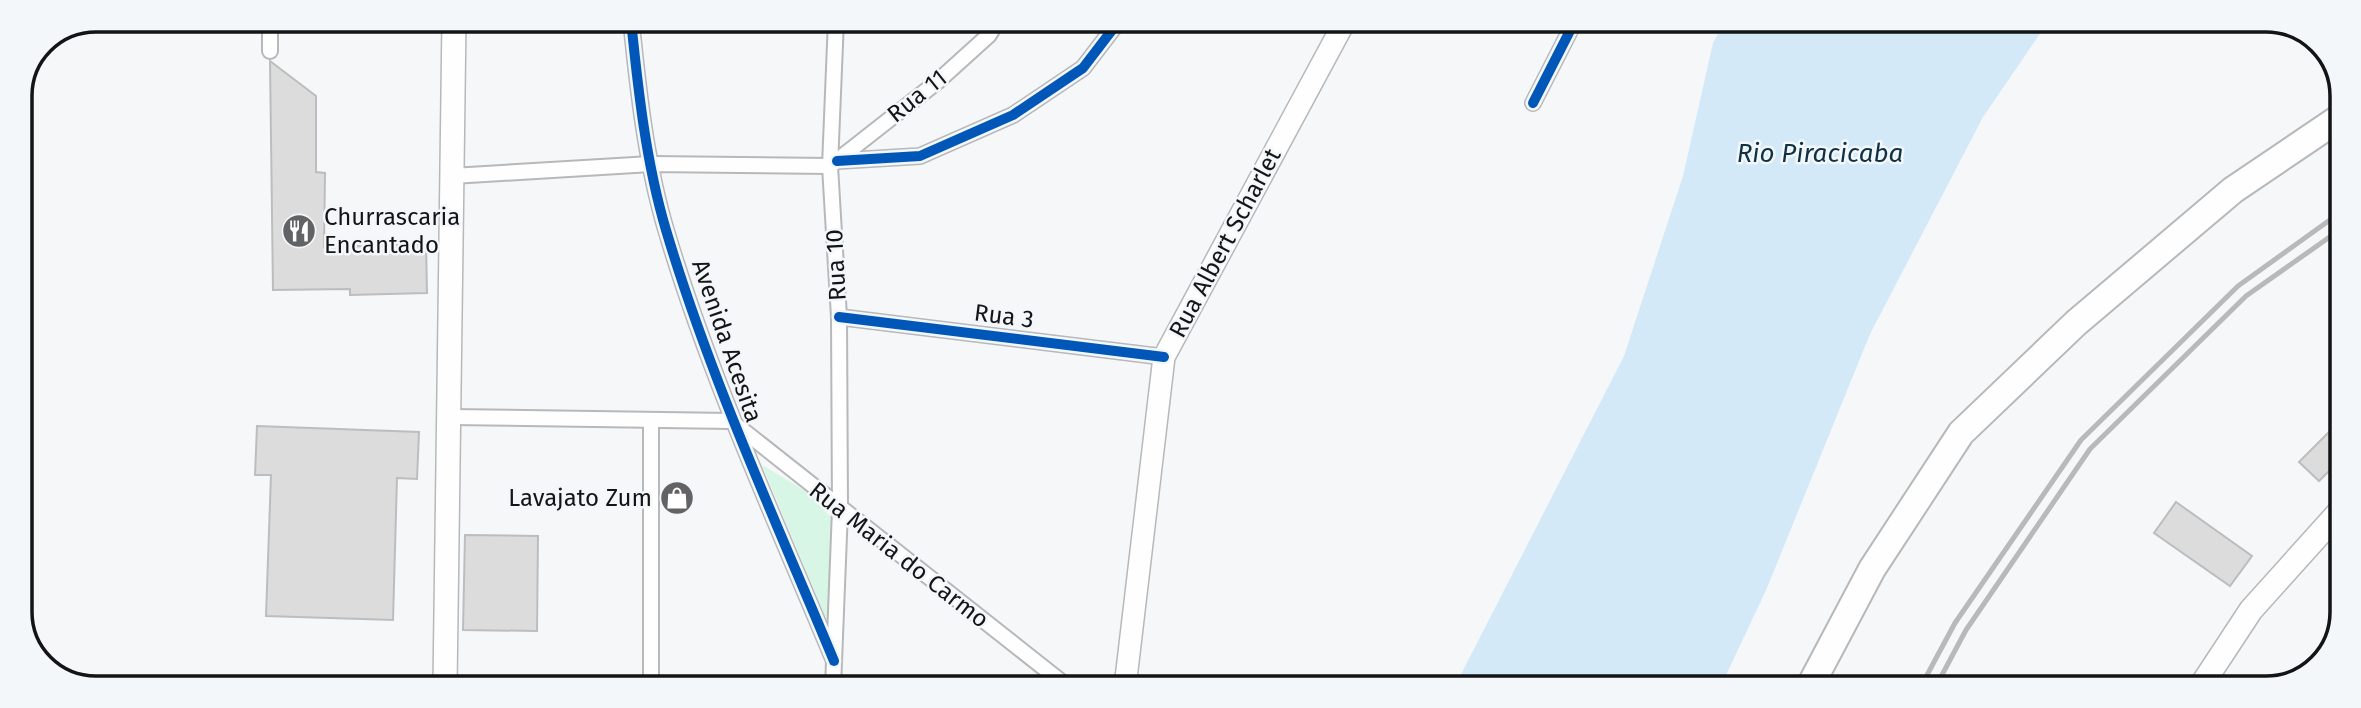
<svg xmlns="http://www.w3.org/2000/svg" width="2361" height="708" viewBox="0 0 2361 708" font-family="'Fira Sans',sans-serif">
	<rect width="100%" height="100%" fill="#f5f7f9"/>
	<!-- green -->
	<path fill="#d7f6e6" d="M 762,465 L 809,493 L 834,521 L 828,623 Z"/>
	<!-- water -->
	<path fill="#d3e9f8" d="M 1725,21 L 2048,22 L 1983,117 L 1870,334 L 1767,588 L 1720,688 L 1454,688 L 1624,356 L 1683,176 L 1713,43 Z"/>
	<!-- building -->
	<g fill="#dcdcdd" stroke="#bcbdbe" stroke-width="2">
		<path d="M 270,61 L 316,96 L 316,172 L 325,173 L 324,247 L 426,244 L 427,293 L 350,295 L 350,289 L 273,290 Z"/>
		<path d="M 2340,421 L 2340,460 L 2319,481 L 2299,462 Z"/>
		<path d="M 257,426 L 419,432 L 417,479 L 397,478 L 393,620 L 266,616 L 271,475 L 255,475 Z"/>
		<path d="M 2176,502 L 2252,556 L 2230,586 L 2154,533 Z"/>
		<path d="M 465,535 L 538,536 L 537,631 L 463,630 Z"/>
	</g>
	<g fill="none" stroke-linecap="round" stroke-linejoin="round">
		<!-- street casing -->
		<g stroke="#b7b8ba" stroke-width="18">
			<g id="street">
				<path d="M 631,20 C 638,89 646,163 666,230 C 710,378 775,519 834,661"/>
				<path d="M 270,51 L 270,19"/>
				<path d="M 1533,103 L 1575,21"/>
				<path d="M 837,161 L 920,156 L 1013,115 L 1083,68 L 1119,21"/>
				<path d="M 452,176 L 651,164 L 830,166 L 937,82 L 989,35 L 998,20"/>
				<path d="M 839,317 L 1164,357"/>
				<path d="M 450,417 L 731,421"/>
				<path d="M 735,424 L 1068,687"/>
				<path d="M 651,687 L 651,420"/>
				<path d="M 833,687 L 840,510 L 839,317 L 830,166 L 836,20"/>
			</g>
		</g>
		<!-- secondary casing -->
		<g stroke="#b7b8ba" stroke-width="24">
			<path id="secondary" d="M 1125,687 L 1164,357 L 1345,21"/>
		</g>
		<!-- primary casing -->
		<g stroke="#b7b8ba" stroke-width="26">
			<g id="primary">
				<path d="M 445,686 L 454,20"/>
				<path d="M 2199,689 L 2251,610 L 2340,511"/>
			</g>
		</g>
		<!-- highway casing -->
		<g stroke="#b7b8ba" stroke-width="30">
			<path id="highway" d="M 1809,688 L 1872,569 L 1961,433 L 2076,323 L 2233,190 L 2341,117"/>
		</g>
		<!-- street -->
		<use href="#street" stroke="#fefefe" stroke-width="14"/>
		<!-- secondary -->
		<use href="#secondary" stroke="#fefefe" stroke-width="21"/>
		<!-- primary -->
		<use href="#primary" stroke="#fefefe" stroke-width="23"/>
		<!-- highway -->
		<use href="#highway" stroke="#fefefe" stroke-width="26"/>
		<!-- rail -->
		<g stroke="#b9b9ba" stroke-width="5">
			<path d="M 1920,688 L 1955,623 L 2081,440 L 2238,286 L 2341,212"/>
			<path d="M 1935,688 L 1966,630 L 2090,449 L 2246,296 L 2341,229"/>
		</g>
		<!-- cycleway casing -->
		<g stroke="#f4f7fa" stroke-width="15">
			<g id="cycleway">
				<path d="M 631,20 C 638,89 646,163 666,230 C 710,378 775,519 834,661"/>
				<path d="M 1533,103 L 1575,21"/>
				<path d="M 837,161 L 920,156 L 1013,115 L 1083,68 L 1119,21"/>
				<path d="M 839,317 L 1164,357"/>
			</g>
		</g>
		<!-- cycleway -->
		<use href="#cycleway" stroke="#0057b8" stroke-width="10"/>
	</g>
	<!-- icons -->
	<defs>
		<g id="restaurant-disc" transform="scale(1.75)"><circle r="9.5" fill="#626365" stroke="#f4f7fa"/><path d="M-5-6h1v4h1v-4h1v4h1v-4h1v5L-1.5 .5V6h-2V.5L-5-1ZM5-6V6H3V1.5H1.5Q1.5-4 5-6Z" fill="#fff"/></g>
		<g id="shop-disc" transform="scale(1.75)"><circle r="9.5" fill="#626365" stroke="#f4f7fa"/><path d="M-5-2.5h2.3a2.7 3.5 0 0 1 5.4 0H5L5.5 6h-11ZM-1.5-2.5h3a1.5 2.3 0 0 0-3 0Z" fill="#fff"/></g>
	</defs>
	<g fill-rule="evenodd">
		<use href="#restaurant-disc" x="299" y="231"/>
		<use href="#shop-disc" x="677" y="498"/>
	</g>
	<g text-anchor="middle" stroke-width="5" stroke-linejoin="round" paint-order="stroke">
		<!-- street labels -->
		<g font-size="24" fill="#131415" stroke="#f4f7fa">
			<text transform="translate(917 96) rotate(-39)" y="8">Rua 11</text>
			<text transform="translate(1225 243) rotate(-62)" y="8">Rua Albert Scharlet</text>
			<text transform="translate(836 265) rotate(-93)" y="8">Rua 10</text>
			<text transform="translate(1004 316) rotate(7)" y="8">Rua 3</text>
			<text transform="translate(727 341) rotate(71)" y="8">Avenida Acesita</text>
			<text transform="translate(899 555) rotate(38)" y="8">Rua Maria do Carmo</text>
		</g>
		<!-- poi labels -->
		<g font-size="24" fill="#131415" stroke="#f4f7fa" text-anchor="start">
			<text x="324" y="225">Churrascaria<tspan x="324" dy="28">Encantado</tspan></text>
			<text x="652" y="506" text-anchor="end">Lavajato Zum</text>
		</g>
		<!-- water labels -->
		<g font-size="26" font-style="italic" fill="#0d3145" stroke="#f4f7fa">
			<text x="1820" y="162">Rio Piracicaba</text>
		</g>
	</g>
	<!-- crop -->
	<path d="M0 0H2361V708H0ZM96 32H2266A64 64 0 0 1 2330 96V612A64 64 0 0 1 2266 676H96A64 64 0 0 1 32 612V96A64 64 0 0 1 96 32Z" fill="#f4f7fa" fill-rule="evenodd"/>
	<path fill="none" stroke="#131415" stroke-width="3.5" d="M96 32H2266A64 64 0 0 1 2330 96V612A64 64 0 0 1 2266 676H96A64 64 0 0 1 32 612V96A64 64 0 0 1 96 32Z"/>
</svg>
